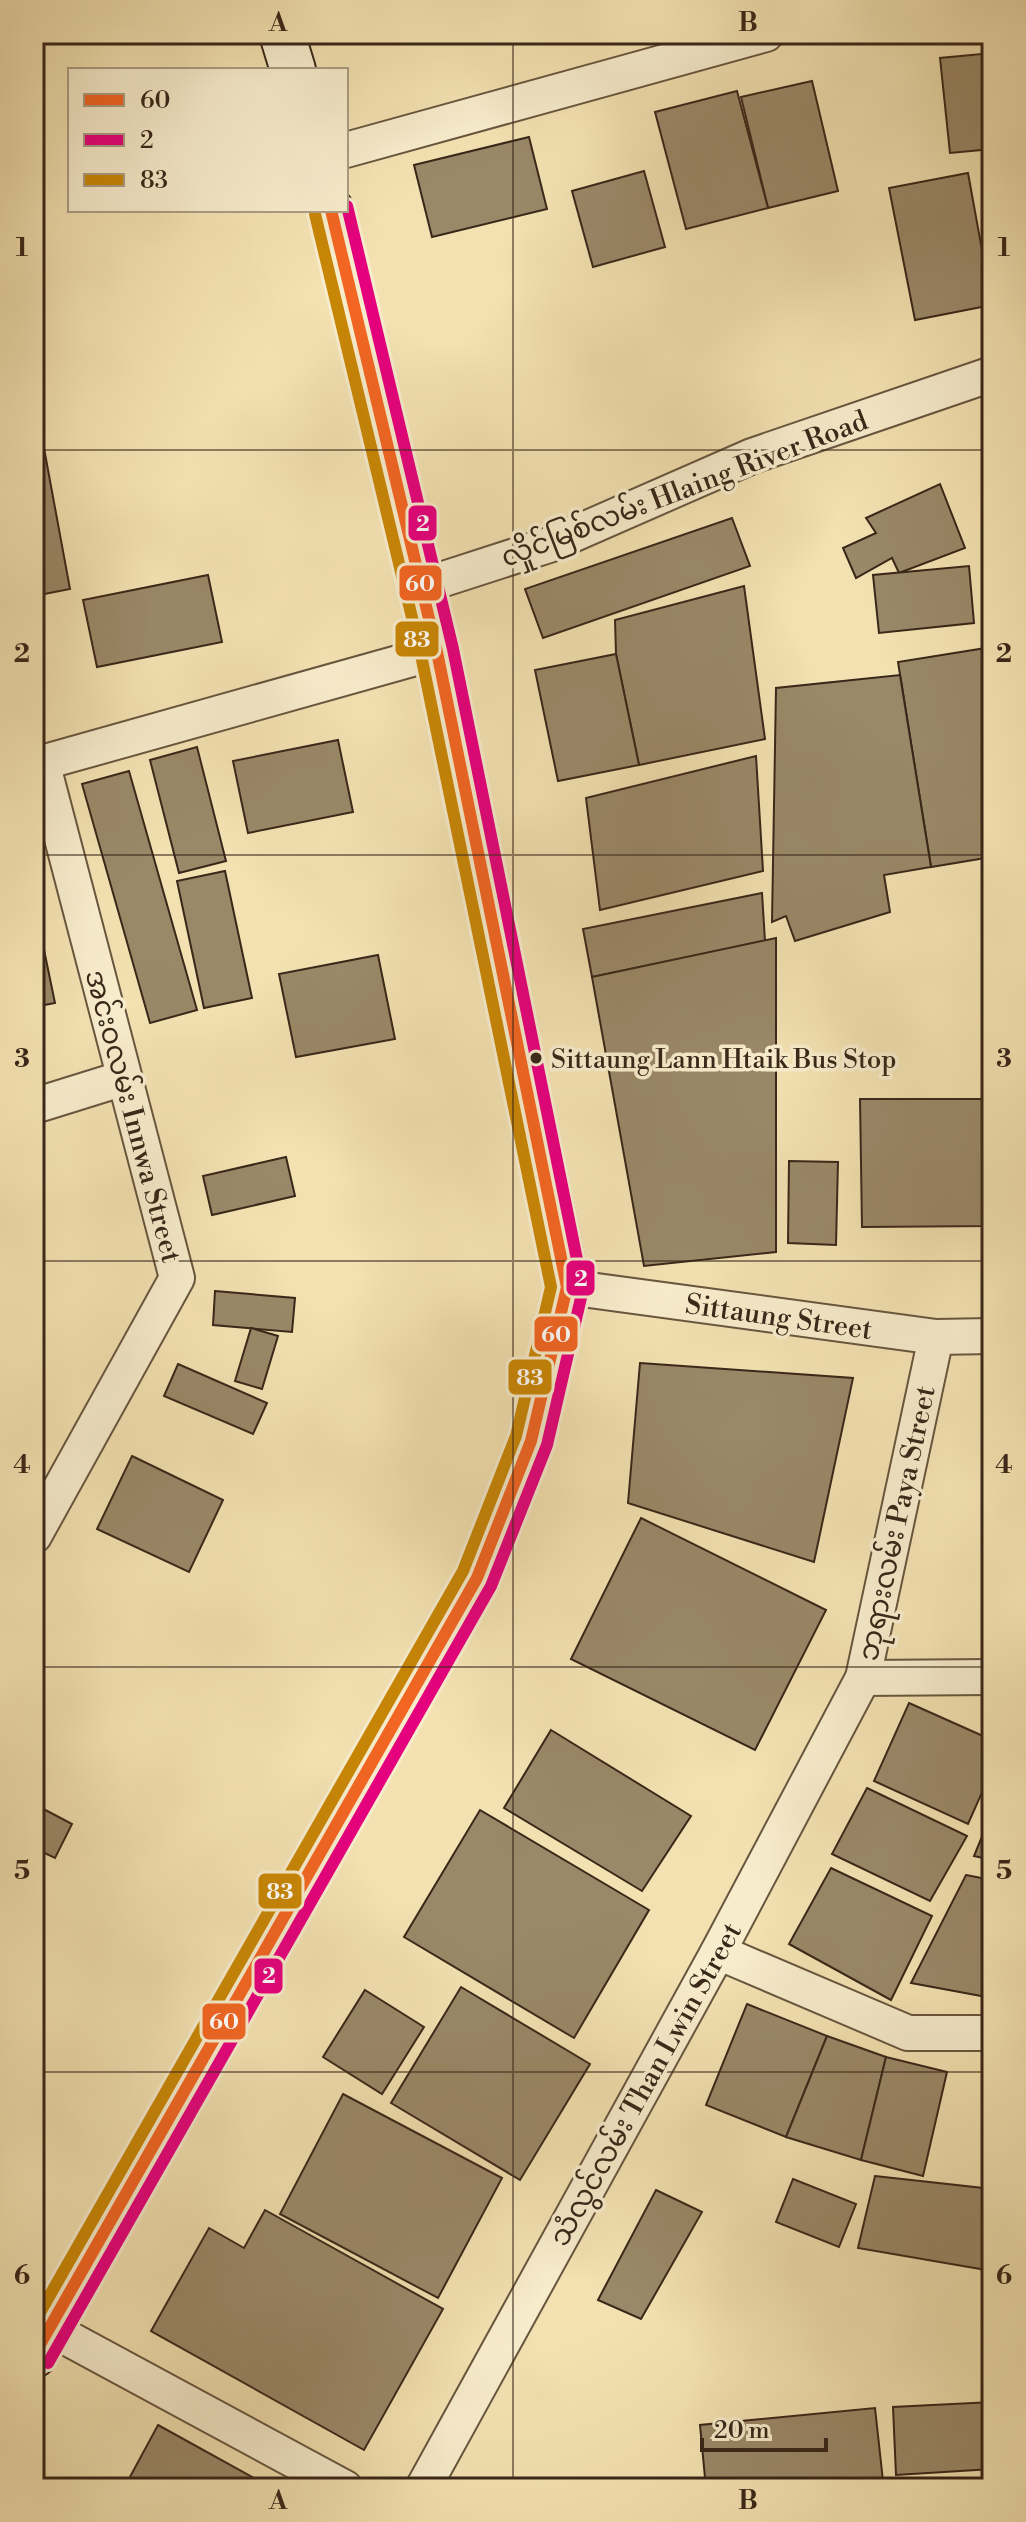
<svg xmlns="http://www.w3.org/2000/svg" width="1026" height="2522" viewBox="0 0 1026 2522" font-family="'Libre Bodoni','Noto Sans Myanmar',serif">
	<rect width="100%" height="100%" fill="#f3e1b1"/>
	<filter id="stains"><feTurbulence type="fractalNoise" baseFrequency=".0025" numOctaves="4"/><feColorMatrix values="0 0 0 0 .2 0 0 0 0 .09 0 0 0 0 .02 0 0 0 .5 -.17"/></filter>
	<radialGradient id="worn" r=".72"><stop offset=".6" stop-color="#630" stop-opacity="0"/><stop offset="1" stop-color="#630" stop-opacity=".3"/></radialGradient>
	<!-- building -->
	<g fill="#9a8868" stroke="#392719" stroke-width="2">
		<path d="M 992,53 L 992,149 L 950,153 L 940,58 Z"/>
		<path d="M 812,81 L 838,191 L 768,208 L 741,97 Z"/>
		<path d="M 737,91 L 768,208 L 686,229 L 655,112 Z"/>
		<path d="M 529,137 L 547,209 L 432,237 L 414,165 Z"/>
		<path d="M 644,171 L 665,247 L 593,267 L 572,191 Z"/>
		<path d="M 968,173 L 992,305 L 915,320 L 889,188 Z"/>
		<path d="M 34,394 L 70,589 L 34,596 Z"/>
		<path d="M 940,484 L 965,548 L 899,573 L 892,558 L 856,578 L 843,548 L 876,533 L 866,518 Z"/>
		<path d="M 732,518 L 750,566 L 543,638 L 525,589 Z"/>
		<path d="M 969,566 L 974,623 L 879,633 L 873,575 Z"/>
		<path d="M 208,575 L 222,642 L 97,667 L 83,600 Z"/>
		<path d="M 744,586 L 765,739 L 639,765 L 616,654 L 615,620 Z"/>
		<path d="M 992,647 L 992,857 L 931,867 L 898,662 Z"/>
		<path d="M 616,654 L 639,765 L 558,781 L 535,670 Z"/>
		<path d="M 900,675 L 931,867 L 884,875 L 890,912 L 795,941 L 786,916 L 772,922 L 776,688 Z"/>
		<path d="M 338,740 L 353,812 L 248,833 L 233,761 Z"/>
		<path d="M 197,747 L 226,861 L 179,873 L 150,760 Z"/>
		<path d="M 756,756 L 763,871 L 600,910 L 586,798 Z"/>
		<path d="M 129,771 L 197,1010 L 150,1023 L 82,784 Z"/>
		<path d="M 225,871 L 252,998 L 204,1008 L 177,881 Z"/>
		<path d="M 762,893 L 765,941 L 592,977 L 583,929 Z"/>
		<path d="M 776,938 L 776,1252 L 644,1266 L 592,977 Z"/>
		<path d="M 43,945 L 55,1003 L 34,1007 L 34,946 Z"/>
		<path d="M 378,955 L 395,1039 L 296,1057 L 279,974 Z"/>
		<path d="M 860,1099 L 992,1099 L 992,1226 L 862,1227 Z"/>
		<path d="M 286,1157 L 295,1196 L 212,1215 L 203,1176 Z"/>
		<path d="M 789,1161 L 838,1162 L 836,1245 L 788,1243 Z"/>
		<path d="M 215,1291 L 295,1298 L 292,1332 L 213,1325 Z"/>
		<path d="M 251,1328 L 278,1336 L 262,1389 L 235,1381 Z"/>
		<path d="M 640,1363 L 853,1378 L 814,1562 L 628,1503 Z"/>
		<path d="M 178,1364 L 267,1403 L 253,1434 L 164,1396 Z"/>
		<path d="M 132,1456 L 223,1500 L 189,1572 L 97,1529 Z"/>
		<path d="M 641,1518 L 826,1610 L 755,1750 L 571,1659 Z"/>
		<path d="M 909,1703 L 992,1740 L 992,1770 L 968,1824 L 874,1781 Z"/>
		<path d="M 551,1730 L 691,1816 L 642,1891 L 504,1808 Z"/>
		<path d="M 867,1788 L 967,1836 L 930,1901 L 832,1854 Z"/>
		<path d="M 34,1804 L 72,1824 L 55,1858 L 34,1848 Z"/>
		<path d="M 480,1810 L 649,1910 L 574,2038 L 404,1937 Z"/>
		<path d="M 992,1812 L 992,1860 L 974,1856 Z"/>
		<path d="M 831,1868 L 932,1916 L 891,2000 L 789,1944 Z"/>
		<path d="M 966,1875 L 992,1880 L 992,1998 L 911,1983 Z"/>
		<path d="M 461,1987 L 590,2064 L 520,2180 L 391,2103 Z"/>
		<path d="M 365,1990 L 424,2027 L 382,2094 L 323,2057 Z"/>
		<path d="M 747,2004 L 827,2036 L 786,2137 L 706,2105 Z"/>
		<path d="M 827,2036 L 886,2057 L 861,2160 L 786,2137 Z"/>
		<path d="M 886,2057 L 947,2072 L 923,2176 L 861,2160 Z"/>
		<path d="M 343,2094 L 502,2178 L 438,2298 L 280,2214 Z"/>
		<path d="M 875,2176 L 992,2189 L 992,2271 L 858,2248 Z"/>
		<path d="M 793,2179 L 856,2204 L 839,2247 L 776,2222 Z"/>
		<path d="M 656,2190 L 702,2212 L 641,2319 L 598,2300 Z"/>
		<path d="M 265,2210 L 443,2309 L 364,2450 L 151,2331 L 209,2228 L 244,2248 Z"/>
		<path d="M 992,2402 L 992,2469 L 896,2475 L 893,2407 Z"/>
		<path d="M 875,2408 L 883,2481 L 811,2488 L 706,2488 L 700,2425 Z"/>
		<path d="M 158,2425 L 272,2488 L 124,2488 Z"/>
	</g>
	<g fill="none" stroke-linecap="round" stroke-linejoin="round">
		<!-- street casing -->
		<g stroke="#68563f" stroke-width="38">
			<g id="street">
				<path d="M 346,150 L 766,34"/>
				<path d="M 422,586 L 549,545 L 752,456 L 992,374"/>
				<path d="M 34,765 L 437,652"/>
				<path d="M 34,1106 L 124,1078"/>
				<path d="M 567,1287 L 936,1337 L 992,1336"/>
				<path d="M 936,1337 L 863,1678 L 992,1677"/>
				<path d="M 34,1536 L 177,1278 L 42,762"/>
				<path d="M 718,1952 L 908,2033 L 992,2033"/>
				<path d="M 49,2328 L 345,2488"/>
				<path d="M 423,2488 L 718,1952 L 863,1678"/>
			</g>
		</g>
		<!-- secondary casing -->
		<g stroke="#392719" stroke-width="48">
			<g id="secondary">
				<path d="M 282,34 L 293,70"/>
				<path d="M 34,2355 L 477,1578 L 531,1441 L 567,1287 L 437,652 L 331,210"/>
			</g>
		</g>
		<!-- street -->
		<use href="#street" stroke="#f7eccc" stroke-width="34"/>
		<!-- secondary -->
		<use href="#secondary" stroke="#f7eccc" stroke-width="44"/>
		<!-- bus-1 casing -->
		<g stroke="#f7eccc" stroke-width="18">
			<path id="bus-1" d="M 34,2355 L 477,1578 L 531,1441 L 567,1287 L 437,652 L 331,210"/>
		</g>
		<!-- bus-2 casing -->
		<g stroke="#f7eccc" stroke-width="18">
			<path id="bus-2" d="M 48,2363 L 491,1586 L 547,1445 L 583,1289 L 453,649 L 347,206"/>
		</g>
		<!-- bus-3 casing -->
		<g stroke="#f7eccc" stroke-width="18">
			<path id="bus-3" d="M 34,2323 L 463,1571 L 516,1436 L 551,1287 L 421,655 L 315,214"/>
		</g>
		<!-- bus-1 -->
		<use href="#bus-1" stroke="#f26522" stroke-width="12"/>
		<!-- bus-2 -->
		<use href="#bus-2" stroke="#e5007d" stroke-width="12"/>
		<!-- bus-3 -->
		<use href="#bus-3" stroke="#c88606" stroke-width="12"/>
	</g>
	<!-- grid -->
	<path fill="none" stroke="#392719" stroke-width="2" stroke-opacity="0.55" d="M 513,34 L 513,2488M 34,450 L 992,450M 34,855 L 992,855M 34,1261 L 992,1261M 34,1667 L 992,1667M 34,2072 L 992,2072"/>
	<!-- markers -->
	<circle fill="#392719" stroke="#f7eccc" stroke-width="3" cx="536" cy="1058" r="7"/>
	<g text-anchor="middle" stroke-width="7" stroke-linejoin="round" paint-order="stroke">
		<!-- bus labels -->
		<g font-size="26" fill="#392719" stroke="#f7eccc" text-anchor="start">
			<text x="551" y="1068">Sittaung Lann Htaik Bus Stop</text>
		</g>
		<!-- street labels -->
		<g font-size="28" fill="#392719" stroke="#f7eccc">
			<text transform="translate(684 488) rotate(-21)" y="10">လှိုင်မြစ်လမ်း Hlaing River Road</text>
			<text transform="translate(134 1116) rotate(75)" y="10">အင်းဝလမ်း Innwa Street</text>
			<text transform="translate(779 1316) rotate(8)" y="10">Sittaung Street</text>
			<text transform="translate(896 1523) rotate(-78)" y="10">ဘုရားလမ်း Paya Street</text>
			<text transform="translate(645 2084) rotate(-61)" y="10">သံလွင်လမ်း Than Lwin Street</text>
		</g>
	</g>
	<g stroke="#f7eccc" stroke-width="3">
		<rect x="407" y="504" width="31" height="38" rx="8" fill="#e5007d"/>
		<rect x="398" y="564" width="45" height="38" rx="8" fill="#f26522"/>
		<rect x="394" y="620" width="46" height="38" rx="8" fill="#c88606"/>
		<rect x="565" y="1259" width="31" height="38" rx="8" fill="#e5007d"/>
		<rect x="533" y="1315" width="46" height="38" rx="8" fill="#f26522"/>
		<rect x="507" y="1358" width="46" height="38" rx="8" fill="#c88606"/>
		<rect x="257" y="1872" width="46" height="38" rx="8" fill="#c88606"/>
		<rect x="253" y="1957" width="31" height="38" rx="8" fill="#e5007d"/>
		<rect x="201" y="2002" width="46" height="39" rx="8" fill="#f26522"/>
	</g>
	<g font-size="22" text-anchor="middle" font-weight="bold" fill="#fff">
		<text x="423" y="531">2</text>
		<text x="420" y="591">60</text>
		<text x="417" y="647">83</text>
		<text x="581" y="1286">2</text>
		<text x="556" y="1342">60</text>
		<text x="530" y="1385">83</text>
		<text x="280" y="1899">83</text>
		<text x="269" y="1983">2</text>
		<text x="224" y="2029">60</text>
	</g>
	<!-- margin -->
	<rect width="1026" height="2522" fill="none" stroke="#f3e1b1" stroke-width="88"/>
	<!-- legend -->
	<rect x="68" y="68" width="280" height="144" fill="#f7eccc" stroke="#ab9d84" stroke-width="2"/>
	<rect x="84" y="94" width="40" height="12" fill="#f26522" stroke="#ab9d84" stroke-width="2"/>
	<text x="140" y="108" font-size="24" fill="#392719">60</text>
	<rect x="84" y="134" width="40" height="12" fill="#e5007d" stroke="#ab9d84" stroke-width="2"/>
	<text x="140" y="148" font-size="24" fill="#392719">2</text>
	<rect x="84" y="174" width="40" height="12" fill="#c88606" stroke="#ab9d84" stroke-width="2"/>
	<text x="140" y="188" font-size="24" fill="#392719">83</text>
	<!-- scale -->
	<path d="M702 2438v12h124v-12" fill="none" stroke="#392719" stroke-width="4"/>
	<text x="714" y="2438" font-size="24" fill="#392719" stroke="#f7eccc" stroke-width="6" paint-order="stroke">20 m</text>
	<rect x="44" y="44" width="938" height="2434" fill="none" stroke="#392719" stroke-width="3"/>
	<g font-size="26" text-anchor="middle" font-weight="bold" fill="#392719">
		<text x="278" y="31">A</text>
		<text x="748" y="31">B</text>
		<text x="22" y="256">1</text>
		<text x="1004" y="256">1</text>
		<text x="22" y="662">2</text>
		<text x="1004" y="662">2</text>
		<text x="22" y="1067">3</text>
		<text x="1004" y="1067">3</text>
		<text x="22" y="1473">4</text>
		<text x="1004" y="1473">4</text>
		<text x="22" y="1879">5</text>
		<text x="1004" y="1879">5</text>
		<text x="22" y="2284">6</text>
		<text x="1004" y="2284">6</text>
		<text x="278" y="2509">A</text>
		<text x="748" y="2509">B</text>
	</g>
	<rect width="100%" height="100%" filter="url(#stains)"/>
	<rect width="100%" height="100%" fill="url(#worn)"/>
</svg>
